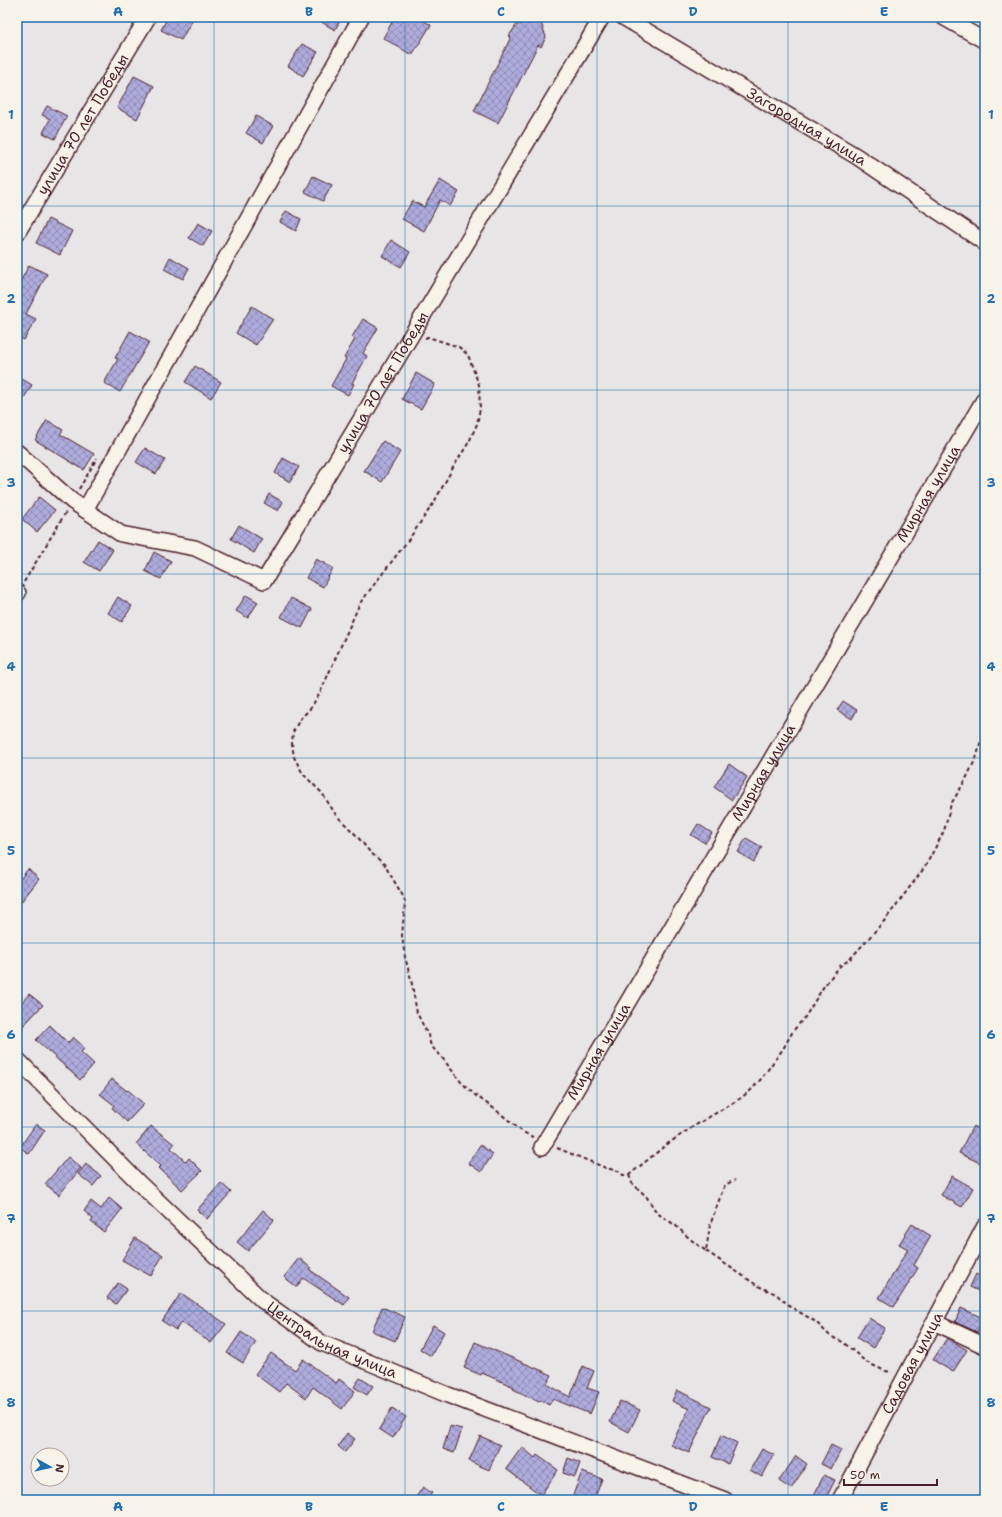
<svg xmlns="http://www.w3.org/2000/svg" width="1002" height="1517" viewBox="0 0 1002 1517" font-family="'Shantell Sans',sans-serif">
	<defs>
		<pattern id="building-cross-hatch" width="8" height="8" patternUnits="userSpaceOnUse"><rect width="8" height="8" fill="#aeacdd"/><path d="M0 0l8 8M0 8l8-8" fill="none" stroke="#908bb3"/></pattern>
	</defs>
	<rect width="100%" height="100%" fill="#e8e5e6"/>
	<filter id="ink" filterUnits="userSpaceOnUse"><feTurbulence type="fractalNoise" baseFrequency=".025" numOctaves="2"/><feDisplacementMap in="SourceGraphic" scale="8" xChannelSelector="R" yChannelSelector="G"/><feConvolveMatrix kernelMatrix="1 2 1 2 8 2 1 2 1" color-interpolation-filters="sRGB"/></filter>
	<g filter="url(#ink)">
		<!-- building -->
		<g fill="url(#building-cross-hatch)" stroke="#4a1f2b">
			<path d="M 168,17 L 194,17 L 181,40 L 161,30 Z"/>
			<path d="M 313,17 L 342,17 L 335,30 Z"/>
			<path d="M 395,17 L 418,17 L 431,25 L 412,55 L 383,38 Z"/>
			<path d="M 526,17 L 539,17 L 546,37 L 541,47 L 538,45 L 498,123 L 474,111 L 511,37 L 509,36 L 517,24 L 522,24 Z"/>
			<path d="M 302,44 L 318,52 L 303,76 L 288,66 Z"/>
			<path d="M 134,76 L 154,86 L 137,119 L 117,108 Z"/>
			<path d="M 47,106 L 67,116 L 55,139 L 43,133 L 50,119 L 42,115 Z"/>
			<path d="M 256,116 L 273,126 L 263,143 L 246,133 Z"/>
			<path d="M 313,176 L 332,185 L 323,201 L 305,192 Z"/>
			<path d="M 440,180 L 459,192 L 450,206 L 440,200 L 424,231 L 402,219 L 412,201 L 424,207 Z"/>
			<path d="M 286,211 L 301,219 L 296,231 L 280,222 Z"/>
			<path d="M 48,219 L 72,231 L 60,255 L 36,243 Z"/>
			<path d="M 198,223 L 212,231 L 203,246 L 189,238 Z"/>
			<path d="M 391,240 L 410,252 L 401,267 L 382,256 Z"/>
			<path d="M 170,257 L 189,268 L 183,279 L 164,269 Z"/>
			<path d="M 29,265 L 47,274 L 26,314 L 36,319 L 24,340 L 17,336 L 17,288 Z"/>
			<path d="M 252,306 L 273,319 L 256,345 L 236,333 Z"/>
			<path d="M 363,319 L 378,328 L 363,353 L 367,356 L 352,383 L 354,384 L 348,395 L 331,386 L 346,359 L 344,358 L 355,339 L 352,337 Z"/>
			<path d="M 130,331 L 149,342 L 120,392 L 104,383 L 118,359 L 115,358 Z"/>
			<path d="M 195,366 L 221,382 L 211,398 L 185,382 Z"/>
			<path d="M 416,373 L 435,384 L 421,409 L 402,399 Z"/>
			<path d="M 17,376 L 32,385 L 17,409 Z"/>
			<path d="M 47,420 L 63,430 L 60,434 L 94,454 L 84,470 L 35,440 Z"/>
			<path d="M 383,441 L 400,452 L 382,482 L 364,471 Z"/>
			<path d="M 145,448 L 165,460 L 156,474 L 136,462 Z"/>
			<path d="M 283,458 L 299,467 L 290,482 L 275,473 Z"/>
			<path d="M 269,494 L 283,502 L 278,511 L 264,503 Z"/>
			<path d="M 39,497 L 55,510 L 37,532 L 22,519 Z"/>
			<path d="M 239,525 L 262,539 L 254,553 L 231,539 Z"/>
			<path d="M 98,540 L 113,550 L 99,571 L 84,562 Z"/>
			<path d="M 154,552 L 171,561 L 161,579 L 145,571 Z"/>
			<path d="M 316,559 L 333,568 L 323,587 L 306,578 Z"/>
			<path d="M 246,595 L 258,602 L 248,618 L 236,611 Z"/>
			<path d="M 118,597 L 132,606 L 122,622 L 108,613 Z"/>
			<path d="M 291,598 L 312,609 L 302,628 L 281,617 Z"/>
			<path d="M 843,701 L 857,710 L 852,719 L 837,710 Z"/>
			<path d="M 729,764 L 747,777 L 732,800 L 714,787 Z"/>
			<path d="M 698,824 L 712,833 L 705,843 L 691,835 Z"/>
			<path d="M 746,838 L 762,847 L 754,862 L 738,852 Z"/>
			<path d="M 28,869 L 39,879 L 17,907 L 17,883 Z"/>
			<path d="M 29,994 L 43,1005 L 23,1026 L 17,1020 L 17,1008 Z"/>
			<path d="M 50,1025 L 68,1043 L 73,1037 L 85,1048 L 81,1052 L 94,1064 L 80,1080 L 36,1040 Z"/>
			<path d="M 112,1079 L 127,1091 L 128,1090 L 144,1104 L 127,1122 L 112,1108 L 114,1105 L 100,1094 Z"/>
			<path d="M 36,1124 L 45,1130 L 29,1154 L 20,1147 Z"/>
			<path d="M 151,1126 L 174,1144 L 171,1148 L 186,1162 L 189,1158 L 202,1171 L 182,1190 L 159,1168 L 161,1166 L 136,1144 Z"/>
			<path d="M 973,1126 L 985,1133 L 985,1154 L 980,1163 L 959,1153 Z"/>
			<path d="M 480,1145 L 493,1154 L 481,1172 L 468,1163 Z"/>
			<path d="M 68,1157 L 81,1168 L 59,1195 L 45,1184 Z"/>
			<path d="M 86,1164 L 101,1176 L 93,1186 L 78,1174 Z"/>
			<path d="M 952,1176 L 973,1188 L 962,1207 L 941,1195 Z"/>
			<path d="M 221,1183 L 231,1192 L 207,1219 L 197,1210 Z"/>
			<path d="M 109,1198 L 122,1209 L 104,1232 L 91,1222 L 93,1219 L 84,1211 L 91,1201 L 101,1209 Z"/>
			<path d="M 263,1210 L 274,1220 L 248,1251 L 237,1242 Z"/>
			<path d="M 912,1224 L 931,1236 L 914,1265 L 918,1268 L 894,1307 L 879,1298 L 908,1249 L 899,1244 Z"/>
			<path d="M 135,1238 L 163,1255 L 151,1276 L 122,1260 Z"/>
			<path d="M 299,1258 L 311,1268 L 310,1270 L 349,1297 L 344,1305 L 303,1278 L 297,1287 L 284,1277 Z"/>
			<path d="M 976,1274 L 985,1279 L 985,1294 L 970,1287 Z"/>
			<path d="M 118,1283 L 127,1289 L 116,1304 L 107,1298 Z"/>
			<path d="M 181,1293 L 226,1324 L 211,1343 L 181,1322 L 176,1330 L 162,1321 Z"/>
			<path d="M 382,1307 L 405,1317 L 395,1341 L 372,1331 Z"/>
			<path d="M 961,1308 L 983,1318 L 977,1332 L 955,1322 Z"/>
			<path d="M 869,1318 L 885,1328 L 873,1348 L 857,1338 Z"/>
			<path d="M 433,1325 L 444,1332 L 431,1356 L 420,1349 Z"/>
			<path d="M 241,1332 L 256,1342 L 243,1363 L 227,1353 Z"/>
			<path d="M 947,1338 L 967,1350 L 953,1372 L 933,1360 Z"/>
			<path d="M 475,1342 L 552,1375 L 547,1384 L 570,1397 L 583,1366 L 594,1371 L 587,1388 L 599,1392 L 590,1414 L 553,1399 L 549,1405 L 540,1400 L 539,1402 L 513,1389 L 514,1387 L 482,1373 L 481,1375 L 464,1368 Z"/>
			<path d="M 271,1353 L 295,1370 L 303,1359 L 336,1383 L 339,1379 L 355,1391 L 342,1409 L 313,1387 L 306,1398 L 286,1383 L 279,1392 L 255,1374 Z"/>
			<path d="M 360,1378 L 373,1386 L 367,1395 L 354,1387 Z"/>
			<path d="M 677,1390 L 711,1407 L 689,1453 L 671,1445 L 689,1409 L 672,1401 Z"/>
			<path d="M 620,1401 L 640,1410 L 629,1432 L 610,1422 Z"/>
			<path d="M 392,1408 L 406,1417 L 393,1438 L 379,1429 Z"/>
			<path d="M 450,1426 L 462,1429 L 454,1453 L 443,1449 Z"/>
			<path d="M 347,1433 L 355,1439 L 345,1452 L 338,1446 Z"/>
			<path d="M 721,1435 L 737,1443 L 728,1464 L 712,1457 Z"/>
			<path d="M 480,1436 L 500,1445 L 489,1470 L 469,1461 Z"/>
			<path d="M 831,1445 L 841,1450 L 831,1469 L 821,1464 Z"/>
			<path d="M 522,1447 L 535,1458 L 537,1455 L 558,1470 L 541,1495 L 506,1469 Z"/>
			<path d="M 762,1449 L 774,1455 L 762,1477 L 750,1470 Z"/>
			<path d="M 796,1456 L 807,1464 L 791,1489 L 779,1481 Z"/>
			<path d="M 568,1458 L 580,1463 L 575,1477 L 563,1473 Z"/>
			<path d="M 582,1472 L 602,1479 L 594,1500 L 571,1500 Z"/>
			<path d="M 824,1475 L 835,1480 L 825,1500 L 814,1495 Z"/>
			<path d="M 423,1487 L 432,1493 L 426,1500 L 414,1500 Z"/>
		</g>
		<g fill="none" stroke-linecap="round" stroke-linejoin="round">
			<!-- minor casing -->
			<g stroke="#4a1f2b" stroke-width="18">
				<g id="minor">
					<path id="s1" d="M 623,17 L 856,156 L 985,243"/>
					<path d="M 943,17 L 985,41"/>
					<path id="s2" d="M 17,233 L 148,17"/>
					<path id="s3" d="M 17,452 L 72,501 L 121,534 L 195,548 L 264,581 L 602,17"/>
					<path d="M 85,510 L 361,17"/>
					<path d="M 17,592 L 18,593"/>
					<path id="s4" d="M 17,1059 L 140,1184 L 263,1301 L 322,1343 L 448,1395 L 725,1500"/>
					<path id="s5" d="M 542,1147 L 985,398"/>
					<path d="M 934,1322 L 985,1346"/>
					<path id="s6" d="M 840,1500 L 985,1226"/>
				</g>
			</g>
			<!-- path -->
			<g stroke="#4a1f2b" stroke-width="2" stroke-dasharray="4 3" stroke-linecap="butt">
				<path d="M 425,338 L 428,337 L 459,347 L 468,355 L 479,385 L 480,409 L 477,424 L 469,442 L 454,466 L 433,504 L 409,539 L 360,603 L 320,693 L 310,709 L 300,719 L 293,732 L 292,744 L 294,757 L 303,774 L 322,793 L 336,815 L 356,835 L 370,852 L 384,864 L 403,896 L 405,902 L 402,936 L 405,957 L 411,979 L 417,1013 L 428,1035 L 431,1046 L 440,1055 L 461,1082 L 475,1095 L 496,1110 L 523,1132 L 533,1137"/>
				<path d="M 79,489 L 97,458"/>
				<path d="M 24,582 L 66,512"/>
				<path d="M 557,1148 L 606,1168 L 618,1171 L 623,1175 L 629,1175 L 666,1145 L 691,1128 L 741,1098 L 751,1090 L 761,1079 L 783,1049 L 793,1031 L 805,1017 L 824,986 L 840,966 L 850,959 L 885,920 L 925,867 L 944,831 L 951,804 L 965,781 L 977,756 L 980,744 L 985,734"/>
				<path d="M 629,1175 L 632,1183 L 646,1196 L 657,1213 L 675,1225 L 690,1239 L 706,1251 L 710,1225 L 722,1192 L 725,1185 L 735,1180"/>
				<path d="M 706,1251 L 758,1286 L 776,1294 L 791,1307 L 816,1322 L 830,1336 L 843,1342 L 866,1362 L 885,1371 L 892,1372"/>
			</g>
			<!-- minor -->
			<use href="#minor" stroke="#f7f3e8" stroke-width="15"/>
		</g>
	</g>
	<!-- grid -->
	<path fill="none" stroke="#1f6fb2" stroke-width="1" stroke-opacity="0.55" d="M 214,17 L 214,1500M 405,17 L 405,1500M 597,17 L 597,1500M 788,17 L 788,1500M 17,206 L 985,206M 17,390 L 985,390M 17,574 L 985,574M 17,758 L 985,758M 17,943 L 985,943M 17,1127 L 985,1127M 17,1311 L 985,1311"/>
	<g text-anchor="middle" stroke-width="3" stroke-linejoin="round" paint-order="stroke">
		<!-- street labels -->
		<g font-size="15" fill="#4a1f2b" stroke="#f7f3e8">
			<text dy="5" stroke="none"><textPath href="#s2" startOffset="127">улица 70 лет Победы</textPath></text>
			<text dy="5" stroke="none"><textPath href="#s1" startOffset="214">Загородная улица</textPath></text>
			<text dy="5" stroke="none"><textPath href="#s3" startOffset="516">улица 70 лет Победы</textPath></text>
			<text dy="5" stroke="none"><textPath href="#s5" startOffset="759">Мирная улица</textPath></text>
			<text dy="5" stroke="none"><textPath href="#s5" startOffset="435">Мирная улица</textPath></text>
			<text dy="5" stroke="none"><textPath href="#s5" startOffset="111">Мирная улица</textPath></text>
			<text dy="5" stroke="none"><textPath href="#s4" startOffset="425">Центральная улица</textPath></text>
			<text dy="5" stroke="none"><textPath href="#s6" startOffset="155">Садовая улица</textPath></text>
		</g>
	</g>
	<!-- margin -->
	<rect width="1002" height="1517" fill="none" stroke="#f7f3e8" stroke-width="44"/>
	<!-- north arrow -->
	<g transform="translate(50 1467) rotate(98)"><circle r="19" fill="#f7f3e8" stroke="#b29e9c"/>
	<path d="M0-3L7 15L0 10L-7 15Z" fill="#1f6fb2"/>
	<text y="-6" font-size="11" font-weight="bold" text-anchor="middle" fill="#4a1f2b">N</text>
	</g>
	<!-- scale -->
	<path d="M844 1479v6h93v-6" fill="none" stroke="#4a1f2b" stroke-width="2"/>
	<text x="850" y="1479" font-size="12" fill="#4a1f2b" stroke="#f7f3e8" stroke-width="3" paint-order="stroke">50 m</text>
	<rect x="22" y="22" width="958" height="1473" fill="none" stroke="#1f6fb2" stroke-width="1.5"/>
	<g font-size="13" text-anchor="middle" font-weight="bold" fill="#1f6fb2">
		<text x="118" y="16">A</text>
		<text x="309" y="16">B</text>
		<text x="501" y="16">C</text>
		<text x="693" y="16">D</text>
		<text x="884" y="16">E</text>
		<text x="11" y="119">1</text>
		<text x="991" y="119">1</text>
		<text x="11" y="303">2</text>
		<text x="991" y="303">2</text>
		<text x="11" y="487">3</text>
		<text x="991" y="487">3</text>
		<text x="11" y="671">4</text>
		<text x="991" y="671">4</text>
		<text x="11" y="855">5</text>
		<text x="991" y="855">5</text>
		<text x="11" y="1039">6</text>
		<text x="991" y="1039">6</text>
		<text x="11" y="1223">7</text>
		<text x="991" y="1223">7</text>
		<text x="11" y="1407">8</text>
		<text x="991" y="1407">8</text>
		<text x="118" y="1511">A</text>
		<text x="309" y="1511">B</text>
		<text x="501" y="1511">C</text>
		<text x="693" y="1511">D</text>
		<text x="884" y="1511">E</text>
	</g>
</svg>
